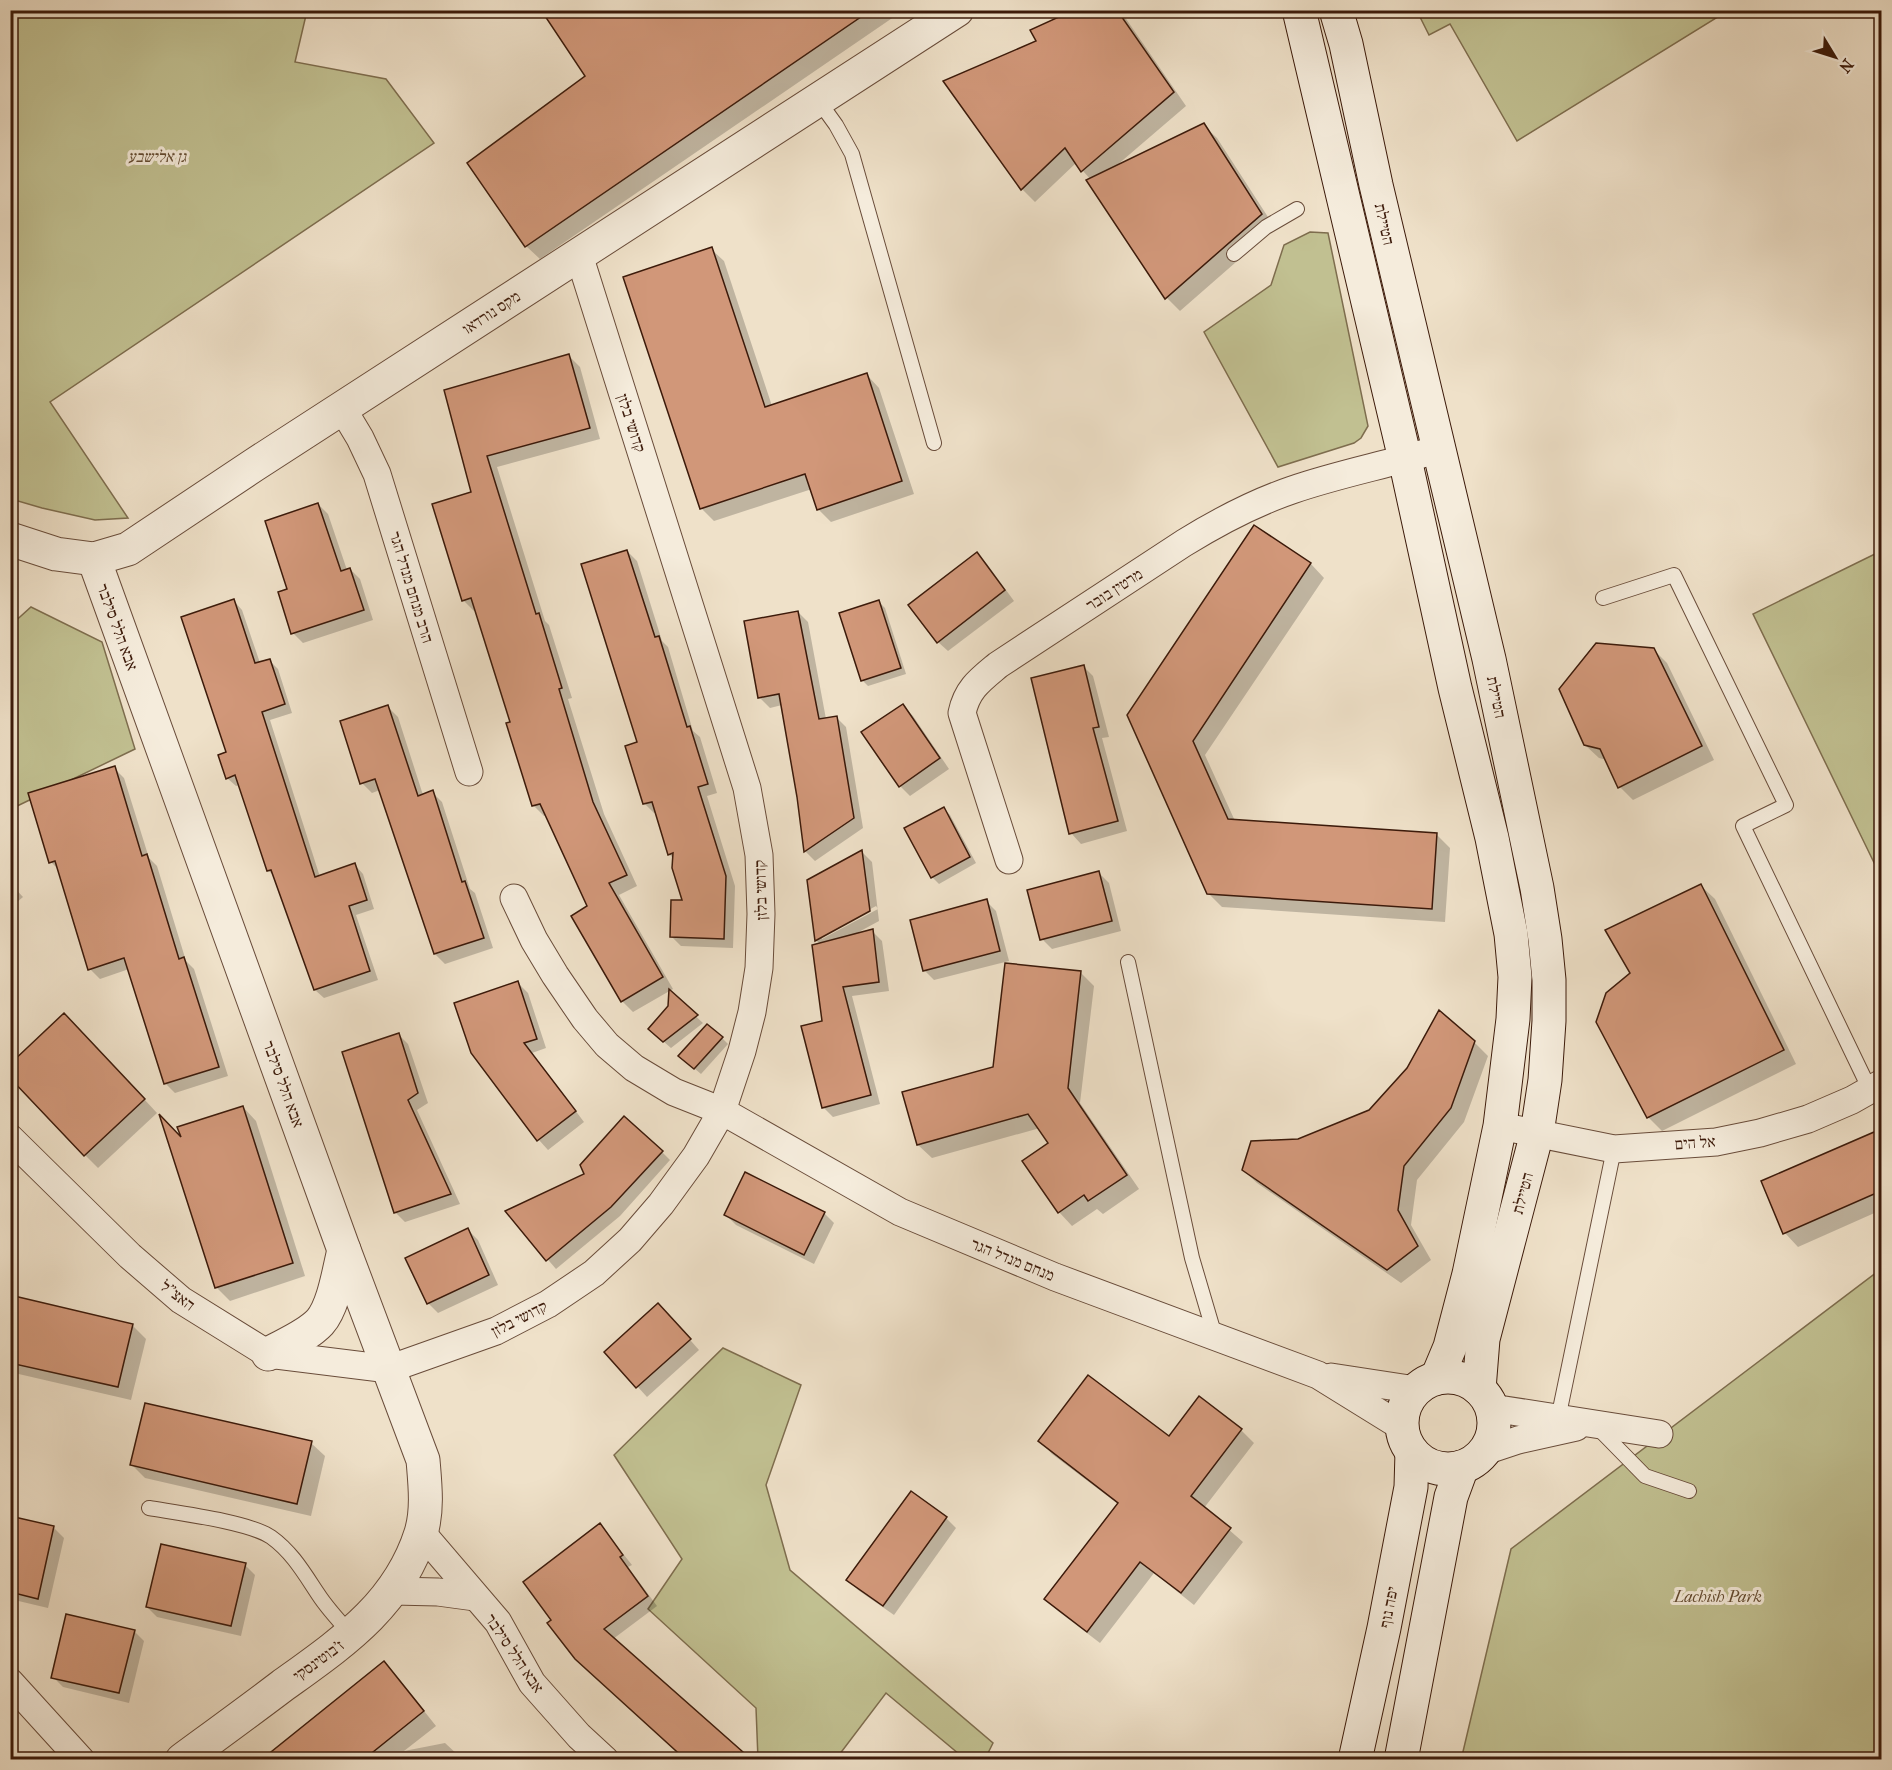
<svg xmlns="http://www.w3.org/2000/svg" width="1892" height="1770" viewBox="0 0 1892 1770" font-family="'IM FELL French Canon','Frank Ruhl Libre',serif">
	<rect width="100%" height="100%" fill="#efe1c9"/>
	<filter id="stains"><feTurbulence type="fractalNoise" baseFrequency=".00333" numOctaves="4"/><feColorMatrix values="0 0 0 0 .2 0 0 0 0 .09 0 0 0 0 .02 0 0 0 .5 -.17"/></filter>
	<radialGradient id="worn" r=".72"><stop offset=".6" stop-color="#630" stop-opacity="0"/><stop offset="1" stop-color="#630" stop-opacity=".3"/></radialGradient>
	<!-- green -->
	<g fill="#c1c091" stroke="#7e6d4e" stroke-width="1.5">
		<path d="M 10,11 L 307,11 L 295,62 L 386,79 L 434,143 L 50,402 L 128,518 L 95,520 L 42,508 L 11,499 Z"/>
		<path d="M 1719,11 L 1721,15 L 1517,141 L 1450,24 L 1429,35 L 1417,11 Z"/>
		<path d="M 1310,232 L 1328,233 L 1368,426 L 1361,438 L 1354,443 L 1278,467 L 1204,332 L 1271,285 L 1284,245 Z"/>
		<path d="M 1881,551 L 1881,877 L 1753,614 Z"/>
		<path d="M 31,607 L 102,642 L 135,749 L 11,809 L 11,625 Z"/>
		<path d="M 1881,1269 L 1881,1759 L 1461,1760 L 1511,1549 Z"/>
		<path d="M 723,1348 L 801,1385 L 766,1485 L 790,1570 L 993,1743 L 985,1759 L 965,1759 L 886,1693 L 836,1759 L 758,1759 L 756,1708 L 648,1609 L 682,1559 L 614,1455 Z"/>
	</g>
	<!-- shadow -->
	<g fill="#0003" fill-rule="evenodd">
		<path d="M 543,10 L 904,10 L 540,259 L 526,246 L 469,163 L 587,76 Z"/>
		<path d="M 1078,10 L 1120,10 L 1186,106 L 1116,166 L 1203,125 L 1217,138 L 1275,228 L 1180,311 L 1167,298 L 1089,181 L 1091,180 L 1076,163 L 1035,202 L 1022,189 L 1038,42 Z"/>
		<path d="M 711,249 L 724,261 L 772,406 L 867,375 L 879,388 L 914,494 L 831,522 L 818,509 L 812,489 L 714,521 L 701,508 Z"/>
		<path d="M 569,356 L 580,367 L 600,439 L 497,467 L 545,621 L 549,625 L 572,698 L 568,699 L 604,814 L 637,886 L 619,895 L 673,989 L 633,1012 L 622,1001 L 573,916 L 589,907 L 547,815 L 544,816 L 533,805 L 511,723 L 476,610 L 474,611 L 463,600 L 473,493 L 446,391 Z"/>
		<path d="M 318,504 L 328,514 L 347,570 L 350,569 L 360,579 L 373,620 L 303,643 L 293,633 L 289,590 Z"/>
		<path d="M 1254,527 L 1311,564 L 1324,578 L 1205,755 L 1235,821 L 1436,834 L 1450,848 L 1445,922 L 1222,907 L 1208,893 L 1128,715 Z"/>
		<path d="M 627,551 L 637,561 L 662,641 L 668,647 L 693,731 L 700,737 L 717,793 L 707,796 L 735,886 L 733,948 L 681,946 L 672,937 L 684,902 L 674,859 L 670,855 L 657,812 L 654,813 L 645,804 L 639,743 Z"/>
		<path d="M 977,554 L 987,564 L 1014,601 L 948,651 L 938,642 Z"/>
		<path d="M 234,601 L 242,610 L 260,663 L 269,660 L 278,669 L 292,713 L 270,720 L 320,877 L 355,865 L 363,874 L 374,909 L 356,915 L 378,980 L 324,998 L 315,990 L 276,878 L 268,870 L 240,785 L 236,786 L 227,778 Z"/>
		<path d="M 879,602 L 885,608 L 906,674 L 868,686 L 862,680 Z"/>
		<path d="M 798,612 L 808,622 L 826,719 L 836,717 L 846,727 L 863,828 L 815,861 L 806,852 L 799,796 L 782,705 L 770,708 L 760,698 Z"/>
		<path d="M 1653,649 L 1667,663 L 1714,760 L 1633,800 L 1620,787 L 1607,760 L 1599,758 L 1585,745 Z"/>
		<path d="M 1083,666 L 1093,676 L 1109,737 L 1102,738 L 1127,831 L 1081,844 L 1071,833 Z"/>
		<path d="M 903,706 L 913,716 L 949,769 L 910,796 L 900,786 Z"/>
		<path d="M 388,707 L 398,717 L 423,795 L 432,792 L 442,802 L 470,889 L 475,893 L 493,948 L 445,964 L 435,954 L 380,790 L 372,793 L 362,783 Z"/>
		<path d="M 114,768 L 124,778 L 149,858 L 157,866 L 186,961 L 194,969 L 228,1076 L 175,1093 L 165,1083 L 129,969 L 100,979 L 90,969 L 60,871 L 51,862 Z"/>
		<path d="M 943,808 L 950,815 L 976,863 L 939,884 L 932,877 Z"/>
		<path d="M 862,852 L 872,862 L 879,921 L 855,934 L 872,931 L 882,941 L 889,991 L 852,996 L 880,1104 L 833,1117 L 823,1107 L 823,1022 L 820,944 L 816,940 ZM 876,906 L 878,909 L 822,939 L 822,935 Z"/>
		<path d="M 1099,873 L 1109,883 L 1121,931 L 1052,949 L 1042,939 Z"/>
		<path d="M 10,883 L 23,897 L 10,908 Z"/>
		<path d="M 1701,886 L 1715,899 L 1796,1064 L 1662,1131 L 1648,1117 L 1632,973 Z"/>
		<path d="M 986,901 L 996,911 L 1009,961 L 934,980 L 924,970 Z"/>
		<path d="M 1081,973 L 1094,986 L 1080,1103 L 1139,1189 L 1103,1214 L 1097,1209 L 1072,1226 L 1059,1212 L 1024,1161 L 1050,1143 L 1040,1128 L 932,1158 L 918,1145 L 994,1068 Z"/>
		<path d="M 518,983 L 528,993 L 546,1048 L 532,1053 L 584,1122 L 548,1150 L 539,1140 L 472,1053 Z"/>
		<path d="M 670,993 L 703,1023 L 671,1048 L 656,1035 L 670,1006 Z"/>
		<path d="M 78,1028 L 157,1113 L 98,1168 L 85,1155 Z"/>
		<path d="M 398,1034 L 408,1044 L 428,1103 L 417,1110 L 460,1204 L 405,1222 L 395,1212 Z"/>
		<path d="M 722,1038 L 728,1044 L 701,1074 L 687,1062 Z"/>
		<path d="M 1474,1042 L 1488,1056 L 1464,1122 L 1417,1180 L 1411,1225 L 1431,1260 L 1401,1283 L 1257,1183 L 1243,1170 L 1298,1141 L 1370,1111 L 1408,1069 Z"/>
		<path d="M 243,1107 L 256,1121 L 305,1276 L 230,1301 L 216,1287 L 184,1141 Z"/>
		<path d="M 1882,1131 L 1882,1217 L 1879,1211 L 1798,1247 L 1785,1233 L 1763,1182 Z"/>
		<path d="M 662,1152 L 670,1160 L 620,1216 L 556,1269 L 507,1212 Z"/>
		<path d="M 824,1213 L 834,1223 L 814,1264 L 736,1225 L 726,1215 Z"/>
		<path d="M 468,1230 L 478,1240 L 498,1285 L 438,1313 L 428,1303 Z"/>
		<path d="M 10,1297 L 132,1325 L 146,1339 L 131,1400 L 10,1372 Z"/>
		<path d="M 668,1315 L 699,1350 L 647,1397 L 606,1352 Z"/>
		<path d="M 1200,1398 L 1241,1430 L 1254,1443 L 1204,1508 L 1243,1542 L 1194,1605 L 1154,1573 L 1100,1643 L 1058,1611 L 1046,1599 L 1118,1504 L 1052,1454 L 1040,1441 L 1169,1438 Z"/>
		<path d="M 311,1443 L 325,1456 L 311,1516 L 145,1478 L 132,1465 Z"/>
		<path d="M 911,1493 L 946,1518 L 956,1528 L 894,1615 L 858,1590 L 848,1580 Z"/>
		<path d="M 10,1518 L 54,1528 L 64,1538 L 48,1608 L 10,1599 Z"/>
		<path d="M 600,1525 L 632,1565 L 628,1567 L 657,1606 L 581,1663 Z"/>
		<path d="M 245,1565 L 255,1575 L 241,1636 L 157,1617 L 147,1607 Z"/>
		<path d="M 134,1631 L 144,1641 L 129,1703 L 63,1687 L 53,1677 Z"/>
		<path d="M 384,1664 L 397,1677 L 436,1726 L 404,1751 L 445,1743 L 459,1756 L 459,1760 L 263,1760 Z"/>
	</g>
	<!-- building -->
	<g fill="#d19779" stroke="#3c1a0a" stroke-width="1.5">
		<path d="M 541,10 L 871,10 L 525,247 L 467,163 L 585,76 Z"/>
		<path d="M 1074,10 L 1117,10 L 1174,92 L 1081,172 L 1065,148 L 1021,190 L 943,81 L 1036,41 L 1030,30 Z"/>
		<path d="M 1204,123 L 1262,214 L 1165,299 L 1086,180 Z"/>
		<path d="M 712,247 L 765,407 L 867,373 L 902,481 L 817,510 L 805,474 L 700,509 L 623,277 Z"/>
		<path d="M 569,354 L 590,428 L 487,456 L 536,614 L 539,613 L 562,688 L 559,689 L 593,802 L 627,875 L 609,883 L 663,977 L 621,1002 L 571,916 L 587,906 L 540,804 L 532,806 L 506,723 L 510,722 L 471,598 L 462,601 L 432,504 L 471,492 L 444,390 Z"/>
		<path d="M 318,503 L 341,571 L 350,568 L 364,610 L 291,634 L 278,592 L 287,589 L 265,521 Z"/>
		<path d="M 1254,525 L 1311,563 L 1193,741 L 1228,819 L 1437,833 L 1432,909 L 1207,894 L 1127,715 Z"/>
		<path d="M 627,550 L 655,637 L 659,636 L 687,727 L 690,726 L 708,784 L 698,787 L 726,876 L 724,939 L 670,937 L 671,900 L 682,900 L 672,868 L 673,853 L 668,855 L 652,802 L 643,804 L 625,746 L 637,742 L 581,564 Z"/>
		<path d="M 977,552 L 1005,590 L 937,643 L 908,605 Z"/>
		<path d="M 234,599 L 255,663 L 270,659 L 285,704 L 262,712 L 315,877 L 355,863 L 367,900 L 349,906 L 370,971 L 314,990 L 271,870 L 267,871 L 235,775 L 226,779 L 218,755 L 226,752 L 181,617 Z"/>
		<path d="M 879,600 L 901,668 L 861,681 L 839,613 Z"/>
		<path d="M 798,611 L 819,719 L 837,716 L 854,818 L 804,852 L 797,797 L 779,694 L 758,698 L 744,621 Z"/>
		<path d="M 1596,643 L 1654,648 L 1702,746 L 1618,788 L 1600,749 L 1584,745 L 1559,689 Z"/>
		<path d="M 1084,665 L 1099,727 L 1093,728 L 1118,821 L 1069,834 L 1031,678 Z"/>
		<path d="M 903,704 L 940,758 L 899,787 L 861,732 Z"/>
		<path d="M 388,705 L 418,796 L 433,790 L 462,882 L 465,881 L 484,938 L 434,954 L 375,779 L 360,784 L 340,721 Z"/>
		<path d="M 115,766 L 142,856 L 147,854 L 179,959 L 184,957 L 219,1067 L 164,1084 L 124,958 L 88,970 L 55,861 L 49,863 L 28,793 Z"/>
		<path d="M 944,807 L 970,857 L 931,878 L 904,828 Z"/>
		<path d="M 862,850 L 870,911 L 815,941 L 807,880 Z"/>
		<path d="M 1099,871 L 1112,921 L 1040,940 L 1027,890 Z"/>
		<path d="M 1701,884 L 1784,1050 L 1647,1118 L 1596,1022 L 1606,993 L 1630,973 L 1605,930 Z"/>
		<path d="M 987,899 L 1000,951 L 923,971 L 910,920 Z"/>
		<path d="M 873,929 L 879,982 L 843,987 L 871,1095 L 822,1108 L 801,1026 L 822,1021 L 812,945 Z"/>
		<path d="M 1005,963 L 1081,971 L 1068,1088 L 1127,1175 L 1088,1201 L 1084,1195 L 1058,1213 L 1022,1161 L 1048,1143 L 1028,1114 L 917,1145 L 902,1092 L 993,1067 Z"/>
		<path d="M 518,981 L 537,1039 L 524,1043 L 576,1111 L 537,1141 L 471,1053 L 454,1003 Z"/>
		<path d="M 669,989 L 698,1015 L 663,1042 L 648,1029 L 668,1006 Z"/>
		<path d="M 1439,1010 L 1475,1041 L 1451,1108 L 1404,1166 L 1398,1210 L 1418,1246 L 1387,1270 L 1242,1170 L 1251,1141 L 1298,1139 L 1369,1110 L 1407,1068 Z"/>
		<path d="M 64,1013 L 145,1099 L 84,1156 L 10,1078 L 10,1064 Z"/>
		<path d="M 707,1024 L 723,1037 L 694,1069 L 678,1056 Z"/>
		<path d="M 399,1033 L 418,1093 L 408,1100 L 451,1194 L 394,1213 L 342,1052 Z"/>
		<path d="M 243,1106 L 293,1263 L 215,1288 L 159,1114 L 181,1137 L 177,1127 Z"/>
		<path d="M 624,1116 L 663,1151 L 611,1207 L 546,1261 L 505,1211 L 584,1174 L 580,1165 Z"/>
		<path d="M 1881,1129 L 1881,1191 L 1783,1234 L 1761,1181 Z"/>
		<path d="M 745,1172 L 825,1212 L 804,1255 L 724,1215 Z"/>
		<path d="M 468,1228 L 489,1275 L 427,1304 L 405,1258 Z"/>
		<path d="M 10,1295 L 133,1324 L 118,1387 L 10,1363 Z"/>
		<path d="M 658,1303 L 691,1339 L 636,1388 L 604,1352 Z"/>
		<path d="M 1088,1375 L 1169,1436 L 1199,1396 L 1242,1429 L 1191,1496 L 1231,1528 L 1181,1593 L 1140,1562 L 1087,1632 L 1044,1599 L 1118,1503 L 1038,1441 Z"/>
		<path d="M 145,1403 L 312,1441 L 297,1504 L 130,1465 Z"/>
		<path d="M 911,1491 L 947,1517 L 883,1606 L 846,1580 Z"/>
		<path d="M 10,1516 L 54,1526 L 38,1599 L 10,1592 Z"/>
		<path d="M 600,1523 L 623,1555 L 620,1557 L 648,1596 L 604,1629 L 752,1760 L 686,1760 L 575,1659 L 547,1623 L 551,1620 L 523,1582 Z"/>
		<path d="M 161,1544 L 246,1563 L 231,1626 L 146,1607 Z"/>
		<path d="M 66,1614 L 135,1630 L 119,1693 L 51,1678 Z"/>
		<path d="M 384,1661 L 424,1711 L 363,1760 L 261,1760 Z"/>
	</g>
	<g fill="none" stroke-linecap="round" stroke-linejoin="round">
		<!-- service casing -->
		<g stroke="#694c3a" stroke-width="16">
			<g id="service">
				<path d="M 818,100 L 836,125 L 852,154 L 934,443"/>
				<path d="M 1234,254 L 1266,227 L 1297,209"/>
				<path d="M 1603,598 L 1674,575 L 1786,805 L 1743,826 L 1870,1090"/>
				<path d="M 1128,962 L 1192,1258 L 1215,1336"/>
				<path d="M 1558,1419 L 1614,1149"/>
				<path d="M 1597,1427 L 1645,1476 L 1689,1491"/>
				<path d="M 149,1508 C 178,1513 249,1522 271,1537 C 292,1552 304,1573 318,1594 C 327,1608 339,1621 350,1633"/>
			</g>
		</g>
		<!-- minor casing -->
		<g stroke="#694c3a" stroke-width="29">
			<g id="minor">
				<path d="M 342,408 L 360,438 L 377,474 L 469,772"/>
				<path d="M 1009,860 L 962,713 C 967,689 980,680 998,665 L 1184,543 C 1218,522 1254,503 1292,490 C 1335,475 1381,466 1425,453"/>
				<path d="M 514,898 L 534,940 L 555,975 L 585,1019 L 607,1045 L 634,1068 L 674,1092 L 722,1111 L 900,1212 L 1055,1277 L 1318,1375 L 1402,1427"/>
				<path d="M 1500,1126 L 1614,1149 L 1716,1142 L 1760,1133 L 1808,1119 L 1852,1100 L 1882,1083"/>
				<path d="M 10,1138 L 130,1256 L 181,1300 L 268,1354 L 389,1369 L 496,1331 L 548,1304 L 594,1273 L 630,1240 L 661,1204 L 696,1156 L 722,1111 L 742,1051 L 752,1012 L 759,968 L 761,914 L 759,855 L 747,788 L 579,255"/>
				<path d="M 1331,1377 L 1416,1390"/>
				<path d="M 1492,1408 L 1659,1434"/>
				<path d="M 1485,1451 L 1518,1440 L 1576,1427"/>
				<path d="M 421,1532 L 498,1622 L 532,1683 L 579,1736 L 605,1760"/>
				<path d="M 393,1591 L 438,1592 L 475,1597"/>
				<path d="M 10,1682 L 81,1760"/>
			</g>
		</g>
		<!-- tertiary casing -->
		<g stroke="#694c3a" stroke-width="35">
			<g id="tertiary">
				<path d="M 10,539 L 56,554 L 94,559 L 128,549 L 254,465 L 957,10"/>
				<path d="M 94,559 L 344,1250 L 423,1460 C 425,1484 428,1510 421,1533 C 398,1606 340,1644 282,1686 C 249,1711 216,1735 182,1760"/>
				<path d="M 268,1354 C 284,1345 307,1336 320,1322 C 334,1306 339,1270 344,1250"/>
			</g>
		</g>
		<!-- secondary casing -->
		<g stroke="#3c1a0a" stroke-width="35">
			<g id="secondary">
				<path d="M 1299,10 L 1405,459 L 1455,688 L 1492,838 L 1511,934 L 1515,977 L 1513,1019 L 1500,1126 L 1469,1274 L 1450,1347 L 1437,1378"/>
				<path d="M 1336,10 L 1346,44 L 1376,185 L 1489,659 L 1537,888 L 1545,939 L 1549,980 L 1549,1021 L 1545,1080 L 1537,1133 L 1483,1339 L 1479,1389"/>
				<circle cx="1448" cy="1423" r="46"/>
				<path d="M 1355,1760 L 1384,1628 L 1411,1487 L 1412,1452"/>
				<path d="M 1401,1760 L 1451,1497 L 1462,1467"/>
			</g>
		</g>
		<!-- service -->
		<use href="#service" stroke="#f5ecdc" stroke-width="14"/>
		<!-- minor -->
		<use href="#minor" stroke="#f5ecdc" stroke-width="27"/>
		<!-- tertiary -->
		<use href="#tertiary" stroke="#f5ecdc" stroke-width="33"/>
		<!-- secondary -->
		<use href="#secondary" stroke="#f5ecdc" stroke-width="33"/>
	</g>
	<g text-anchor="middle" stroke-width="6" stroke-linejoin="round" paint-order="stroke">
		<!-- park labels -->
		<g font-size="16" font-style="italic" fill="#644c32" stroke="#f5ecdc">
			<text x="157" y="162">גן אלישבע</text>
			<text x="1718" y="1602">Lachish Park</text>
		</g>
		<!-- street labels -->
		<g font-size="16" fill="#3c1a0a" stroke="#f5ecdc">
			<text transform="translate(1385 224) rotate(77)" y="6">הטיילת</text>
			<text transform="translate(491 312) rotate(-33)" y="6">מקס נורדאו</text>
			<text transform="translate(632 423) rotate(72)" y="6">קדושי בלזן</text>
			<text transform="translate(412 587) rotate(73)" y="6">הרב מנחם מנדל הגר</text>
			<text transform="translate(1114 589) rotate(-33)" y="6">מרטין בובר</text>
			<text transform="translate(118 627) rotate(70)" y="6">אבא הלל סילבר</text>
			<text transform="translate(1497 697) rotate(78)" y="6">הטיילת</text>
			<text transform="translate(760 890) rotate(-92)" y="6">קדושי בלזן</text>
			<text transform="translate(284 1084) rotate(70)" y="6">אבא הלל סילבר</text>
			<text transform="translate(1695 1142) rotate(-4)" y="6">אל הים</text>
			<text transform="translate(1522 1193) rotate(-75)" y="6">הטיילת</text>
			<text transform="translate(1013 1259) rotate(22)" y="6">מנחם מנדל הגר</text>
			<text transform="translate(178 1295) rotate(37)" y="6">האצ"ל</text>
			<text transform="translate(519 1318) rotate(-27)" y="6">קדושי בלזן</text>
			<text transform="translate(1388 1607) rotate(-79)" y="6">יפה נוף</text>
			<text transform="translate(515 1653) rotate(56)" y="6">אבא הלל סילבר</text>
			<text transform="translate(318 1660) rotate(-36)" y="6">ז'בוטינסקי</text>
		</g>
	</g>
	<!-- margin -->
	<rect width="1892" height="1770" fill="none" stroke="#efe1c9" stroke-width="36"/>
	<rect x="12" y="12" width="1868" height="1746" fill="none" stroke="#3c1a0a" stroke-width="3"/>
	<rect x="18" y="18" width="1856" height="1734" fill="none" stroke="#3c1a0a" stroke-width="1.5"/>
	<!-- north arrow -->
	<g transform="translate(1835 57) rotate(128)" stroke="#f5ecdc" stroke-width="4.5" paint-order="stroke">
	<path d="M0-4.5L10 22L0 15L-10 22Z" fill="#3c1a0a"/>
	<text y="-9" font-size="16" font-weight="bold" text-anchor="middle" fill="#3c1a0a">N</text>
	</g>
	<rect width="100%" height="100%" filter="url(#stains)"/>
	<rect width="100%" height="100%" fill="url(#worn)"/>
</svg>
